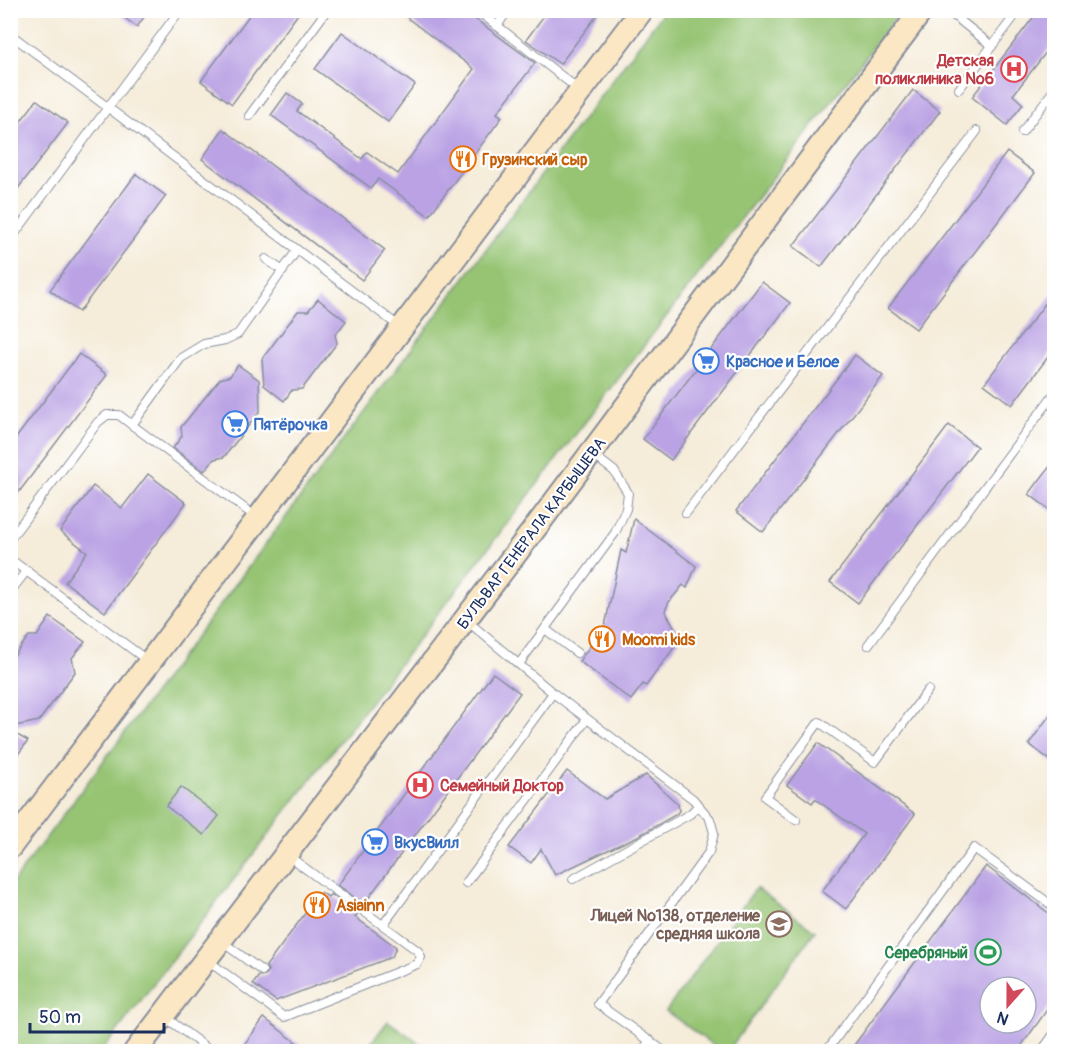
<svg xmlns="http://www.w3.org/2000/svg" width="1065" height="1062" viewBox="0 0 1065 1062" font-family="Pangolin,sans-serif">
	<rect width="100%" height="100%" fill="#fff"/>
	<filter id="ink" filterUnits="userSpaceOnUse"><feTurbulence type="fractalNoise" baseFrequency=".0167" numOctaves="2"/><feDisplacementMap in="SourceGraphic" scale="12" xChannelSelector="R" yChannelSelector="G"/><feConvolveMatrix kernelMatrix="1 2 1 2 8 2 1 2 1" color-interpolation-filters="sRGB"/></filter>
	<filter id="wash" filterUnits="userSpaceOnUse"><feTurbulence type="fractalNoise" baseFrequency=".008" numOctaves="4" result="noise"/><feDisplacementMap in="SourceGraphic" scale="24" xChannelSelector="R" yChannelSelector="G"/><feGaussianBlur stdDeviation="1.35" result="paint"/><feColorMatrix in="noise" values="0 0 0 0 0 0 0 0 0 0 0 0 0 0 0 0 0 1.4 0 .05"/><feComposite in="paint" operator="in"/></filter>
	<g filter="url(#wash)">
		<rect width="100%" height="100%" fill="#f5ecd9"/>
		<!-- park -->
		<g fill="#96c473" stroke="#587a68" stroke-width="1.5">
			<path d="M 664,11 L 901,11 L 102,1051 L 11,1051 L 10,886 Z"/>
			<path d="M 756,888 L 815,931 L 728,1051 L 721,1051 L 666,1011 Z"/>
			<path d="M 388,1021 L 430,1051 L 365,1051 Z"/>
		</g>
		<g id="blocks">
			<!-- building -->
			<g fill="#baa2e4" fill-rule="evenodd">
				<path d="M 114,10 L 149,10 L 137,27 Z"/>
				<path d="M 253,10 L 301,10 L 232,104 L 201,81 Z"/>
				<path d="M 397,10 L 463,10 L 535,63 L 497,113 L 502,117 L 429,216 L 378,179 L 371,188 L 271,115 L 287,93 L 302,104 L 297,111 L 362,159 L 367,152 L 398,174 L 474,69 Z"/>
				<path d="M 548,10 L 601,10 L 560,64 L 526,40 Z"/>
				<path d="M 1039,10 L 1054,10 L 1054,42 L 1013,95 L 1023,104 L 1007,125 L 972,97 Z"/>
				<path d="M 342,32 L 415,85 L 388,122 L 315,69 Z"/>
				<path d="M 913,90 L 940,111 L 821,267 L 793,246 Z"/>
				<path d="M 37,100 L 68,123 L 10,199 L 10,135 Z"/>
				<path d="M 223,129 L 385,250 L 362,280 L 202,159 Z"/>
				<path d="M 1007,152 L 1035,173 L 916,329 L 888,308 Z"/>
				<path d="M 136,174 L 166,196 L 79,312 L 50,290 Z"/>
				<path d="M 762,282 L 790,303 L 671,460 L 643,439 Z"/>
				<path d="M 1054,292 L 1054,349 L 1012,405 L 984,384 Z"/>
				<path d="M 318,299 L 346,321 L 335,335 L 337,343 L 302,389 L 292,390 L 284,401 L 264,385 L 262,359 L 298,311 L 308,311 Z"/>
				<path d="M 79,354 L 107,375 L 10,504 L 10,446 Z"/>
				<path d="M 855,355 L 883,376 L 763,532 L 736,511 Z"/>
				<path d="M 238,365 L 259,380 L 260,411 L 224,457 L 214,459 L 204,471 L 173,448 L 182,436 L 181,427 L 220,379 L 230,376 Z"/>
				<path d="M 949,425 L 977,447 L 858,603 L 830,582 Z"/>
				<path d="M 1054,461 L 1054,513 L 1029,494 Z"/>
				<path d="M 148,474 L 186,503 L 105,612 L 65,582 L 87,552 L 60,531 L 93,486 L 122,508 Z"/>
				<path d="M 634,519 L 696,566 L 687,588 L 683,585 L 669,602 L 665,611 L 681,638 L 646,686 L 643,684 L 631,700 L 579,661 L 605,626 L 621,550 L 626,553 Z"/>
				<path d="M 50,617 L 85,642 L 72,658 L 75,672 L 39,721 L 10,727 L 10,661 L 29,636 L 37,636 Z"/>
				<path d="M 493,673 L 520,693 L 364,904 L 338,885 Z"/>
				<path d="M 1054,709 L 1054,763 L 1029,744 Z"/>
				<path d="M 10,731 L 28,741 L 10,765 Z"/>
				<path d="M 818,743 L 915,814 L 846,909 L 822,891 L 864,834 L 815,799 L 812,803 L 787,785 Z"/>
				<path d="M 567,771 L 605,799 L 646,775 L 678,804 L 679,811 L 675,815 L 640,835 L 555,875 L 541,849 L 531,863 L 509,847 Z"/>
				<path d="M 181,787 L 219,816 L 204,835 L 166,806 Z"/>
				<path d="M 986,866 L 1054,917 L 1054,1000 L 1017,1052 L 849,1052 ZM 990,987 L 1026,987 L 1026,1023 L 990,1023 Z"/>
				<path d="M 321,892 L 328,897 L 331,894 L 357,914 L 355,917 L 396,947 L 392,957 L 276,1001 L 253,984 L 259,976 L 266,975 L 268,971 L 266,966 Z"/>
				<path d="M 264,1018 L 309,1052 L 250,1052 L 243,1046 Z"/>
			</g>
		</g>
	</g>
	<g filter="url(#ink)">
		<use href="#blocks" fill-opacity="0" stroke="#888e9c" stroke-width="1.5"/>
		<g fill="none" stroke-linecap="round" stroke-linejoin="round">
			<!-- lane casing -->
			<g stroke="#888e9c" stroke-width="10">
				<g id="lane">
					<path d="M 477,10 L 578,89"/>
					<path d="M 947,10 L 992,46 L 959,89"/>
					<path d="M 497,26 L 508,10"/>
					<path d="M 10,34 L 400,327"/>
					<path d="M 992,46 L 1019,10"/>
					<path d="M 249,116 L 327,10"/>
					<path d="M 1022,132 L 1054,90"/>
					<path d="M 10,240 L 180,10"/>
					<path d="M 266,259 L 283,271"/>
					<path d="M 132,425 L 256,517"/>
					<path d="M 686,513 L 977,131"/>
					<path d="M 10,539 L 98,422 L 107,415 L 119,415 L 132,425 L 181,358 L 204,344 L 225,340 L 238,334 L 297,250"/>
					<path d="M 10,559 L 148,661"/>
					<path d="M 10,592 L 27,570"/>
					<path d="M 466,620 L 553,693 L 693,799 L 710,819 L 714,833 L 709,852 L 598,1004 L 665,1052"/>
					<path d="M 545,629 L 577,653"/>
					<path d="M 868,645 L 1054,394"/>
					<path d="M 519,664 L 615,533 L 626,509 L 628,493 L 614,471 L 592,454"/>
					<path d="M 796,820 L 765,797 L 819,722 L 875,762 L 928,690"/>
					<path d="M 573,879 L 690,814 L 699,805"/>
					<path d="M 466,883 L 587,719"/>
					<path d="M 383,925 L 553,693"/>
					<path d="M 221,941 L 262,971"/>
					<path d="M 207,960 L 284,1017 L 417,964 L 421,957 L 418,951 L 287,855"/>
					<path d="M 165,1017 L 212,1052"/>
					<path d="M 642,1052 L 650,1040"/>
					<path d="M 826,1052 L 974,848 L 1054,907"/>
					<path d="M 1041,1052 L 1054,1034"/>
				</g>
			</g>
			<!-- secondary casing -->
			<g stroke="#888e9c" stroke-width="26">
				<g id="secondary">
					<path d="M 10,847 L 642,10"/>
					<path d="M 135,1052 L 542,519 L 922,10"/>
				</g>
			</g>
			<!-- lane -->
			<use href="#lane" stroke="#fff" stroke-width="8"/>
			<!-- secondary -->
			<use href="#secondary" stroke="#fbe7c3" stroke-width="22"/>
		</g>
	</g>
	<!-- icons -->
	<defs>
		<g id="hospital-ring" transform="scale(1.35)"><circle r="9.5" fill="#fff" stroke="#e0444e" stroke-width="1.5"/><path d="M-5-5h3v3.5h4V-5h3V5h-3V1.5h-4V5h-3Z" fill="#e0444e"/></g>
		<g id="restaurant-ring" transform="scale(1.35)"><circle r="9.5" fill="#fff" stroke="#e8710a" stroke-width="1.5"/><path d="M-5-6h1v4h1v-4h1v4h1v-4h1v5L-1.5 .5V6h-2V.5L-5-1ZM5-6V6H3V1.5H1.5Q1.5-4 5-6Z" fill="#e8710a"/></g>
		<g id="supermarket-ring" transform="scale(1.35)"><circle r="9.5" fill="#fff" stroke="#3f7fe0" stroke-width="1.5"/><path d="M-6-5.5h2.5l.6 2H6L4.5 2H-2.5L-4.4-4H-6ZM-1.5 3.2a1.3 1.3 0 1 0 .1 0ZM3 3.2a1.3 1.3 0 1 0 .1 0Z" fill="#3f7fe0"/></g>
		<g id="school-ring" transform="scale(1.35)"><circle r="9.5" fill="#fff" stroke="#8d6e63" stroke-width="1.5"/><path d="M0-5L7-2L0 1L-7-2ZM-4 1L0 2.5L4 1V4Q0 6-4 4Z" fill="#8d6e63"/></g>
		<g id="stadium-ring" transform="scale(1.35)"><circle r="9.5" fill="#fff" stroke="#2e9e5b" stroke-width="1.5"/><path d="M0-5a6.5 5 0 1 0 0 10a6.5 5 0 1 0 0-10ZM-3.5-1.8h7v3.6h-7Z" fill="#2e9e5b"/></g>
	</defs>
	<g fill-rule="evenodd">
		<use href="#hospital-ring" x="1014" y="69"/>
		<use href="#restaurant-ring" x="463" y="159"/>
		<use href="#supermarket-ring" x="706" y="361"/>
		<use href="#supermarket-ring" x="235" y="424"/>
		<use href="#restaurant-ring" x="602" y="639"/>
		<use href="#hospital-ring" x="420" y="785"/>
		<use href="#supermarket-ring" x="375" y="842"/>
		<use href="#restaurant-ring" x="317" y="905"/>
		<use href="#school-ring" x="779" y="924"/>
		<use href="#stadium-ring" x="988" y="952"/>
	</g>
	<g text-anchor="middle" stroke-width="4.5" stroke-linejoin="round" paint-order="stroke">
		<!-- health labels -->
		<g font-size="16" font-weight="bold" fill="#be3a42" stroke="#fff" text-anchor="end">
			<text x="994" y="66">Детская<tspan x="994" dy="18">поликлиника №6</tspan></text>
			<text x="440" y="791" text-anchor="start">Семейный Доктор</text>
		</g>
		<!-- food labels -->
		<g font-size="16" font-weight="bold" fill="#c56008" stroke="#fff" text-anchor="start">
			<text x="482" y="165">Грузинский сыр</text>
			<text x="622" y="645">Moomi kids</text>
			<text x="336" y="911">Asiainn</text>
		</g>
		<!-- shop labels -->
		<g font-size="16" font-weight="bold" fill="#366cbe" stroke="#fff" text-anchor="start">
			<text x="726" y="367">Красное и Белое</text>
			<text x="254" y="430">Пятёрочка</text>
			<text x="394" y="848">ВкусВилл</text>
		</g>
		<!-- street labels -->
		<g font-size="16" fill="#1b2f5e" stroke="#fff">
			<text transform="translate(531 533) rotate(-53)" y="6">БУЛЬВАР ГЕНЕРАЛА КАРБЫШЕВА</text>
		</g>
		<!-- education labels -->
		<g font-size="16" font-weight="bold" fill="#785e54" stroke="#fff" text-anchor="end">
			<text x="760" y="921">Лицей №138, отделение<tspan x="760" dy="18">средняя школа</tspan></text>
		</g>
		<!-- leisure labels -->
		<g font-size="16" font-weight="bold" fill="#27864d" stroke="#fff" text-anchor="end">
			<text x="968" y="958">Серебряный</text>
		</g>
	</g>
	<!-- margin -->
	<rect width="1065" height="1062" fill="none" stroke="#fff" stroke-width="36"/>
	<!-- north arrow -->
	<g transform="translate(1008 1005) rotate(201)"><circle r="28" fill="#ffffff" stroke="#a4acbf" stroke-width="1.5"/>
	<path d="M0-4.5L10 22L0 15L-10 22Z" fill="#d1495b"/>
	<text y="-9" font-size="16" font-weight="bold" text-anchor="middle" fill="#1b2f5e">N</text>
	</g>
	<!-- scale -->
	<path d="M30 1023v9h134v-9" fill="none" stroke="#1b2f5e" stroke-width="3"/>
	<text x="39" y="1023" font-size="18" fill="#1b2f5e" stroke="#ffffff" stroke-width="4.5" paint-order="stroke">50 m</text>
</svg>
